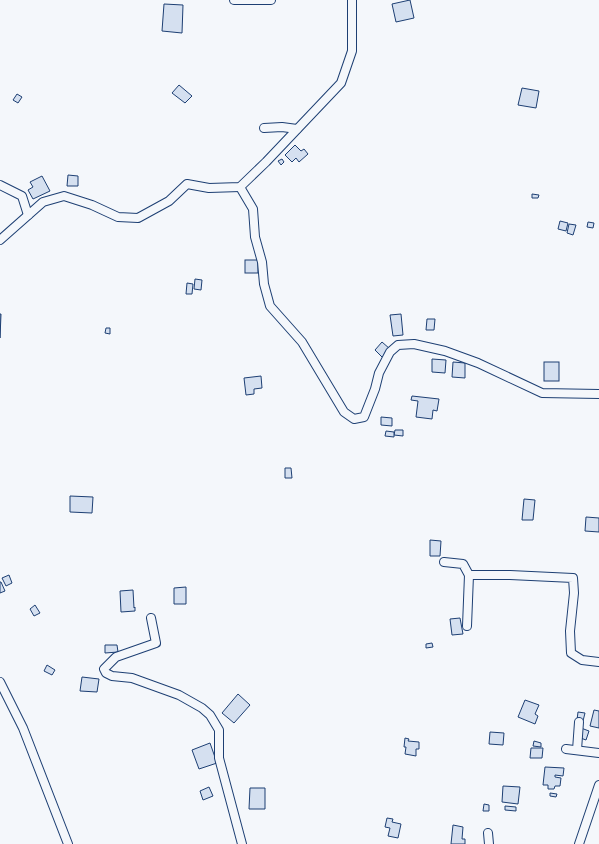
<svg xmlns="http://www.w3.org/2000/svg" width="599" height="844" viewBox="0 0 599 844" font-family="Raleway,sans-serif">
	<rect width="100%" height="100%" fill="#f4f7fb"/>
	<!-- building -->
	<g fill="#d5e0f0" stroke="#1d3f73">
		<path d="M 410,0 L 414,18 L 396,22 L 392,4 Z"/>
		<path d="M 164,4 L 183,5 L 182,33 L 162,31 Z"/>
		<path d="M 179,85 L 192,96 L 185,103 L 172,93 Z"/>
		<path d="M 522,88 L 539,91 L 536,108 L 518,105 Z"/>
		<path d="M 17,94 L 22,97 L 18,103 L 13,100 Z"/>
		<path d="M 295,145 L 301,151 L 304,149 L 308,154 L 299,162 L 296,158 L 292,162 L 285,155 Z"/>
		<path d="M 282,159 L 284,162 L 281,165 L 278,161 Z"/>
		<path d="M 68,175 L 78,176 L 78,186 L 67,186 Z"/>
		<path d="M 42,176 L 50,191 L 33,199 L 28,190 L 33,187 L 30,182 Z"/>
		<path d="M 532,194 L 539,195 L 538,198 L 532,198 Z"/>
		<path d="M 560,221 L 568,223 L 566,231 L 558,229 Z"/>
		<path d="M 588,222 L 594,223 L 593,228 L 587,227 Z"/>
		<path d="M 569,224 L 576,225 L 573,235 L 567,233 Z"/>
		<rect x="245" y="260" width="13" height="13"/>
		<path d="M 195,279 L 202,280 L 201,290 L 194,289 Z"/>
		<path d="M 187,283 L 193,284 L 192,294 L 186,294 Z"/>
		<path d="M 0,314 L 1,314 L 0,338 Z"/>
		<path d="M 401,314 L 403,335 L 393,336 L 390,315 Z"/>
		<path d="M 427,319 L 435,319 L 434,330 L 426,330 Z"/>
		<path d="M 106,328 L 110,328 L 110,334 L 105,333 Z"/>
		<path d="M 382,342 L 390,349 L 383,358 L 375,350 Z"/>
		<path d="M 432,359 L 446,360 L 445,373 L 432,372 Z"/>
		<path d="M 453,362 L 465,363 L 465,378 L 452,377 Z"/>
		<rect x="544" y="362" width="15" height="19"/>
		<path d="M 261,376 L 262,388 L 254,389 L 254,394 L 246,395 L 244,378 Z"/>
		<path d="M 412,396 L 439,399 L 437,411 L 433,410 L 432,419 L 416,417 L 418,401 L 411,400 Z"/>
		<path d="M 381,417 L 392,418 L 392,426 L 381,425 Z"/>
		<path d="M 395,430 L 403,430 L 403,436 L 394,435 Z"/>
		<path d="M 386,431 L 394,432 L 394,437 L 385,436 Z"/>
		<path d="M 285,468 L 291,468 L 292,478 L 285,478 Z"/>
		<path d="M 70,496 L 93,497 L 92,513 L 70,512 Z"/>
		<path d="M 524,499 L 535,500 L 533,520 L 522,520 Z"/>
		<path d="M 586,517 L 599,518 L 599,532 L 585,531 Z"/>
		<path d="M 430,540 L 441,541 L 440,556 L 430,556 Z"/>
		<path d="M 9,575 L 12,583 L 6,586 L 2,578 Z"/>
		<path d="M 0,582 L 1,582 L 5,591 L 0,593 Z"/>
		<path d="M 186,587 L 186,604 L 174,604 L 174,588 Z"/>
		<path d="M 133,590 L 134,608 L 135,607 L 135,611 L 121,612 L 120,591 Z"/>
		<path d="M 35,605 L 40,613 L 34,616 L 30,609 Z"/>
		<path d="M 460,618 L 463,634 L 452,635 L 450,619 Z"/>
		<path d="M 432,643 L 433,647 L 426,648 L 426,644 Z"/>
		<path d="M 105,645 L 117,645 L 118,652 L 105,653 Z"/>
		<path d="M 47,665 L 55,670 L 52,675 L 44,671 Z"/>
		<path d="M 82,677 L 99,679 L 97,692 L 80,691 Z"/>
		<path d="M 238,694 L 250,705 L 234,723 L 222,713 Z"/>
		<path d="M 525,700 L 539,705 L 535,714 L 538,716 L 535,724 L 518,717 Z"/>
		<path d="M 594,710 L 599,711 L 599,728 L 590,726 Z"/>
		<path d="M 578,712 L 585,713 L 583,721 L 577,720 Z"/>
		<path d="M 581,728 L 589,731 L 586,740 L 578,737 Z"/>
		<path d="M 490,732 L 504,733 L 503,745 L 489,744 Z"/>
		<path d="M 405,738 L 409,739 L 408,741 L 419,742 L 419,749 L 416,749 L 416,756 L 405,754 L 406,747 L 404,747 Z"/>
		<path d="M 534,741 L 541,743 L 541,747 L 533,746 Z"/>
		<path d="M 210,743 L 217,763 L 199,769 L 192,750 Z"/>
		<path d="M 531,748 L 543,748 L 542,758 L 530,758 Z"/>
		<path d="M 545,767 L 564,768 L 563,776 L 555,775 L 555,777 L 561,778 L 560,786 L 555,786 L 554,789 L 548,789 L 548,785 L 543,785 Z"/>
		<path d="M 503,786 L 520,787 L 518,804 L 502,802 Z"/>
		<path d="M 209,787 L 213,796 L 203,800 L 200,791 Z"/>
		<path d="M 250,788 L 265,788 L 265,809 L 249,809 Z"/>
		<path d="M 550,793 L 557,794 L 556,797 L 550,796 Z"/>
		<path d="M 484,804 L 489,805 L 489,811 L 483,811 Z"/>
		<path d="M 505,806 L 516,807 L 516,811 L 505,810 Z"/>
		<path d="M 387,818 L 393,819 L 392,822 L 401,824 L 398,838 L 388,836 L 390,828 L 385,827 Z"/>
		<path d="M 453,825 L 463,827 L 462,839 L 465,839 L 465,844 L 451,844 Z"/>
	</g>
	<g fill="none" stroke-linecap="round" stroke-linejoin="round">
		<!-- street casing -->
		<g stroke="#1d3f73" stroke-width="10">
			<g id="street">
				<path d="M 234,0 L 271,0"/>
				<path d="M 264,128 L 282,127 L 297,129"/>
				<path d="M 0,185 L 22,196 L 28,215"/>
				<path d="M 240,187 L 253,209 L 255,237 L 262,262 L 264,284 L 270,306 L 302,342 L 344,412 L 354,419 L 364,417 L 375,389 L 379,373 L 390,352 L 398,345 L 414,344 L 445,351 L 478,363 L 542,393 L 599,394"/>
				<path d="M 0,240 L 43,202 L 64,196 L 92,205 L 118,217 L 138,218 L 169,201 L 187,184 L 209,188 L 240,187 L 266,162 L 341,83 L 352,51 L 352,0"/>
				<path d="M 444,562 L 463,564 L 469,575"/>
				<path d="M 151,618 L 156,643 L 116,657 L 104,669 L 106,673 L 112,676 L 132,678 L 179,695 L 202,708 L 210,715 L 219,730 L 219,758 L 242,844"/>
				<path d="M 467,626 L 469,575 L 510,575 L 573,578 L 574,593 L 570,631 L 571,653 L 582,660 L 599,662"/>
				<path d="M 0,682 L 23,728 L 68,844"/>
				<path d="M 566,749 L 599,753"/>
				<path d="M 577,750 L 579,722"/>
				<path d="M 488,833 L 489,844"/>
				<path d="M 579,844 L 599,785"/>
			</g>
		</g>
		<!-- street -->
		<use href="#street" stroke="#f4f7fb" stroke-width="8"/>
	</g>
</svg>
